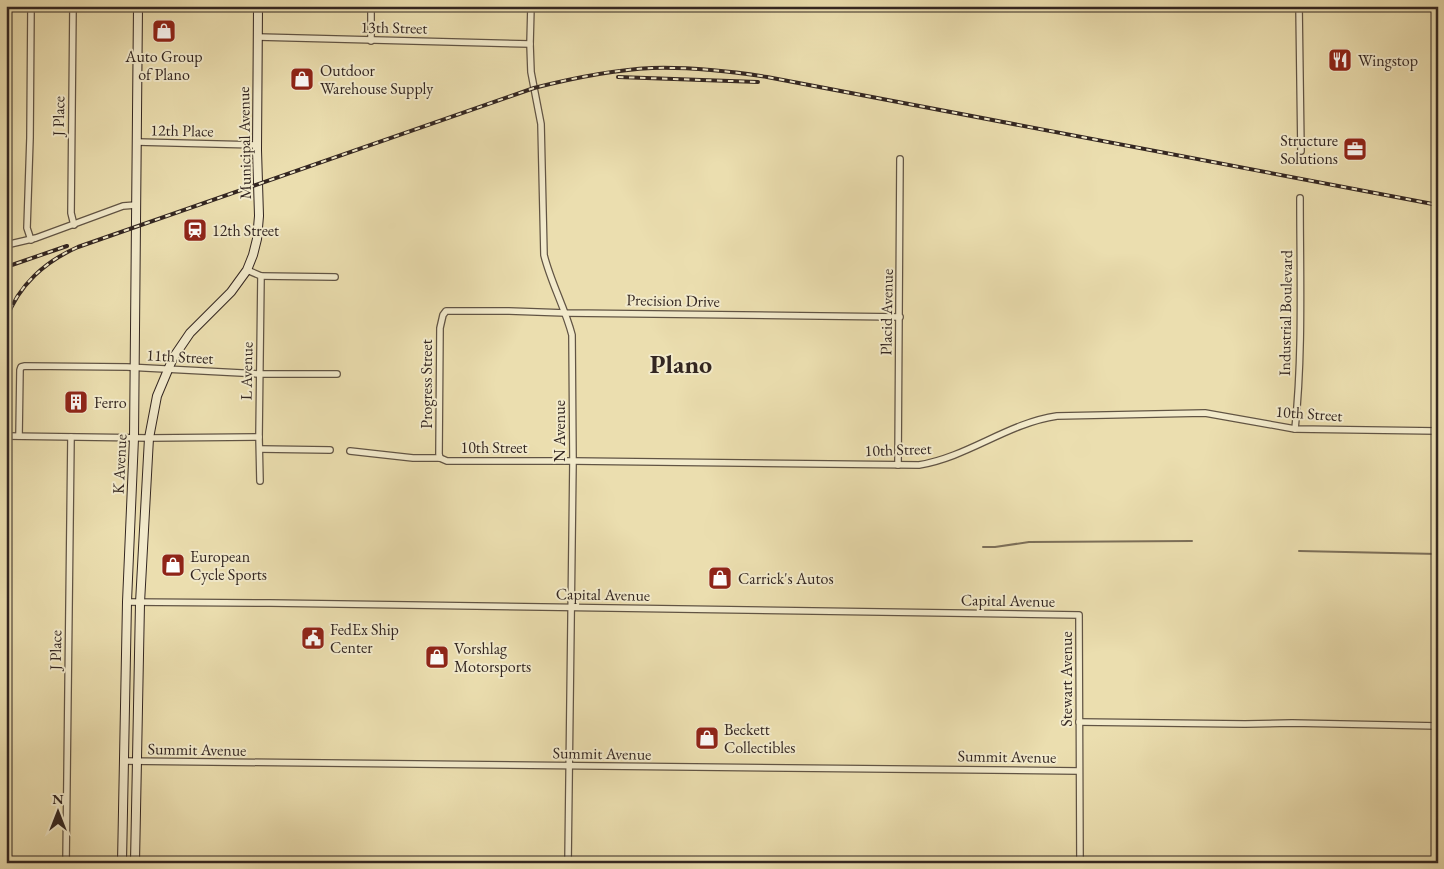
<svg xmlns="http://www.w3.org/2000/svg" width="1444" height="869" viewBox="0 0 1444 869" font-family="'EB Garamond',serif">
	<rect width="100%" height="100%" fill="#ebdeaf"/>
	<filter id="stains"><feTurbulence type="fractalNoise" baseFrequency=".004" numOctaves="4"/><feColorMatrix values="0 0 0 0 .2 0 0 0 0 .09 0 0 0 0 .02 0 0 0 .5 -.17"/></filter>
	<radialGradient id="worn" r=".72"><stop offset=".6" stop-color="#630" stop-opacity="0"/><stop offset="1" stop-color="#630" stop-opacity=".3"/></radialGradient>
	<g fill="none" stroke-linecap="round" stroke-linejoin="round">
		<!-- stream -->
		<g stroke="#7c6f59" stroke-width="2">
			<path d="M 983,547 L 995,547 L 1029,542 L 1192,541"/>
			<path d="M 1299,551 L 1438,554"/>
		</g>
		<!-- minor casing -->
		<g stroke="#615444" stroke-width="8">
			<g id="minor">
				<path d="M 73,6 L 71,213 L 74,225"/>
				<path d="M 531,6 L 530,44 L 531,72 L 541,124 L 544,255 C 551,283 565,308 572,335 L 573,461 L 568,863"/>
				<path d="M 1299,6 L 1301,151"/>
				<path d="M 258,37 L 530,44"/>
				<path d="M 371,41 L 371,6"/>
				<path d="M 137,142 L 257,145"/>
				<path d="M 31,240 L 27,228 L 30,138 L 31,6"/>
				<path d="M 6,245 L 36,238 L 123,206 L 136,205"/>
				<path d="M 247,270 L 261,276 L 259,437 L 260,481"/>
				<path d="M 261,276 L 335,277"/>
				<path d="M 1295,429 C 1303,354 1300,274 1300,198"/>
				<path d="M 6,436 L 149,438 L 259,437"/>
				<path d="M 19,436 L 20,370 L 21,367 L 25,366 L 127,367 L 260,374 L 337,374"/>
				<path d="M 260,449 L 330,450"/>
				<path d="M 350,451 L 413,458 L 440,458 L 447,461 L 573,461 L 919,465 C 968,457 1008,423 1057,416 L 1205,413 L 1295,429 L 1438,431"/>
				<path d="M 440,458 L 439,454 L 440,328 L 443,315 L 446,311 L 509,311 L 566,313 L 900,317"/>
				<path d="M 898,465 L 900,159"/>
				<path d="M 127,602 L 270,603 L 1079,615 L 1080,863"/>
				<path d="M 1079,722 L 1245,724 L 1292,723 L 1438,726"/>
				<path d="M 124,761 L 1079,771"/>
				<path d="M 66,863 L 71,437"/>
			</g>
		</g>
		<!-- secondary casing -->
		<g stroke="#332621" stroke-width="10">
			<g id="secondary">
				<path d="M 122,863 L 127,602 L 134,438 L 138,6"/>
				<path d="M 135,863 L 140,603 L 149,438 L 157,396 L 173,358 L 190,333 L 231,292 L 247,270 L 253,255 L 257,239 L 259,216 L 257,150 L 258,6"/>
			</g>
		</g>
		<!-- minor -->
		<use href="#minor" stroke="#f2eacb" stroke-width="5.5"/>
		<!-- secondary -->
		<use href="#secondary" stroke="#f2eacb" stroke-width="8"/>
		<!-- rail casing -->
		<g stroke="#332621" stroke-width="4">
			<g id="rail">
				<path d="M 618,77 L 758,82"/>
				<path d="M 6,267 L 67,246"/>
				<path d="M 6,320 C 18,285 46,261 78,247 L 534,88 C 573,78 612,70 652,68 C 690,67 729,71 767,77 L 1438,205"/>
			</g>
		</g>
		<!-- rail -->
		<use href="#rail" stroke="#f2eacb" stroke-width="2" stroke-dasharray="5.5" stroke-linecap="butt"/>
	</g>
	<!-- icons -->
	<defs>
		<g id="shop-square" transform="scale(1.25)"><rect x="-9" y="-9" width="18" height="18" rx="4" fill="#8f2418" stroke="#f2eacb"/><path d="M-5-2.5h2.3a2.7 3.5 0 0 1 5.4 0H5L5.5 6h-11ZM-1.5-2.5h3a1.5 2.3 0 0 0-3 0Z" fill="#fff"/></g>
		<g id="restaurant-square" transform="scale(1.25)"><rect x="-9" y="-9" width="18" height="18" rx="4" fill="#8f2418" stroke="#f2eacb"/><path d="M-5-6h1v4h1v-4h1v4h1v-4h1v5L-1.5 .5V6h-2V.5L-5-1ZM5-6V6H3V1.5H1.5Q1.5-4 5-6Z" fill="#fff"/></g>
		<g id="office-square" transform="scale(1.25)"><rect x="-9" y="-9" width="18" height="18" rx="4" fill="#8f2418" stroke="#f2eacb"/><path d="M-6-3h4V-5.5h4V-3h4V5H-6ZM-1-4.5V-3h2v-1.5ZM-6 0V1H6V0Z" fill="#fff"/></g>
		<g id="station-square" transform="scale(1.25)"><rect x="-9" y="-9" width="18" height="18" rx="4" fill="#8f2418" stroke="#f2eacb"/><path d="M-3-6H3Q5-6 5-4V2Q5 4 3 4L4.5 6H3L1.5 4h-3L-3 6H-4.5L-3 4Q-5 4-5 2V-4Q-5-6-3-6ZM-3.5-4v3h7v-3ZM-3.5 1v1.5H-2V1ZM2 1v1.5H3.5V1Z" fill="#fff"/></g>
		<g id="building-square" transform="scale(1.25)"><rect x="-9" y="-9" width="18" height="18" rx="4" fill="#8f2418" stroke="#f2eacb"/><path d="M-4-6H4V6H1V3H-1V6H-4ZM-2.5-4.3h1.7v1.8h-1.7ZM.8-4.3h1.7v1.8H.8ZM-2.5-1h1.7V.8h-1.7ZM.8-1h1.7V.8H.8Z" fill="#fff"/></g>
		<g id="civic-square" transform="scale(1.25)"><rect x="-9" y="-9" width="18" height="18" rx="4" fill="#8f2418" stroke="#f2eacb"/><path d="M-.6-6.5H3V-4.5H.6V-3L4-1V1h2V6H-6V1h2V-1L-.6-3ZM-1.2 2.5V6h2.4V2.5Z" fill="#fff"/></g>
	</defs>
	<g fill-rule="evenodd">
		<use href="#shop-square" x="164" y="31"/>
		<use href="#restaurant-square" x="1340" y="60"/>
		<use href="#shop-square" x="302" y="79"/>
		<use href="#office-square" x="1355" y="149"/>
		<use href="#station-square" x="195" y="230"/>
		<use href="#building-square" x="76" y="402"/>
		<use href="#shop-square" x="173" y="565"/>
		<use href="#shop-square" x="720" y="578"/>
		<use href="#civic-square" x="313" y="638"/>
		<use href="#shop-square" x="437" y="657"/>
		<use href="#shop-square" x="707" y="738"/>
	</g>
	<g text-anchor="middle" stroke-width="4" stroke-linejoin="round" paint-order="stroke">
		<!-- street labels -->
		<g font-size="16" fill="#332621" stroke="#f2eacb">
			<text transform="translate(394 27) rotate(1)" y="6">13th Street</text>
			<text transform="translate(58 116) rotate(-89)" y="6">J Place</text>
			<text transform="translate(182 130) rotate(1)" y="6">12th Place</text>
			<text transform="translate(244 143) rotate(-91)" y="6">Municipal Avenue</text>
			<text transform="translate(673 300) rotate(1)" y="6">Precision Drive</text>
			<text transform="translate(886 312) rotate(-89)" y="6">Placid Avenue</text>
			<text transform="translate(1285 313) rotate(-89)" y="6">Industrial Boulevard</text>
			<text transform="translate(180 356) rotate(3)" y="6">11th Street</text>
			<text transform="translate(246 371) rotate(-89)" y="6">L Avenue</text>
			<text transform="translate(426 384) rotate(-90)" y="6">Progress Street</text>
			<text transform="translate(1309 413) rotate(4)" y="6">10th Street</text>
			<text transform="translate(559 431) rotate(-90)" y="6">N Avenue</text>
			<text x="494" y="453">10th Street</text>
			<text transform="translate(898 449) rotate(-2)" y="6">10th Street</text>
			<text transform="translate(119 464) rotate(-87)" y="6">K Avenue</text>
			<text transform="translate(603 594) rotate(1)" y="6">Capital Avenue</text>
			<text transform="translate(1008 600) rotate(1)" y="6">Capital Avenue</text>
			<text transform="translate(55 650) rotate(-89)" y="6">J Place</text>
			<text transform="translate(1066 679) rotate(-90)" y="6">Stewart Avenue</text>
			<text transform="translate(197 749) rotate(1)" y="6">Summit Avenue</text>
			<text transform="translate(602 753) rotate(1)" y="6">Summit Avenue</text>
			<text transform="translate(1007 756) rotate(1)" y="6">Summit Avenue</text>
		</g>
		<!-- poi labels -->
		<g font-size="16" fill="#332621" stroke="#f2eacb" text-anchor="start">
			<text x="164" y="62" text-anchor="middle">Auto Group<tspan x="164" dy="18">of Plano</tspan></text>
			<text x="1358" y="66">Wingstop</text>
			<text x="320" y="76">Outdoor<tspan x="320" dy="18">Warehouse Supply</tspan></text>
			<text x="1338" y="146" text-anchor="end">Structure<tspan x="1338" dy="18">Solutions</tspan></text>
			<text x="212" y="236">12th Street</text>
			<text x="94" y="408">Ferro</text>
			<text x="190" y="562">European<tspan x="190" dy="18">Cycle Sports</tspan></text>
			<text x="738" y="584">Carrick's Autos</text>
			<text x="330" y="635">FedEx Ship<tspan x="330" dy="18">Center</tspan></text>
			<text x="454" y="654">Vorshlag<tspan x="454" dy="18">Motorsports</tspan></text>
			<text x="724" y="735">Beckett<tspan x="724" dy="18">Collectibles</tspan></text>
		</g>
		<!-- town labels -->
		<g font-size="26" font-weight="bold" fill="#332621" stroke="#f2eacb">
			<text x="681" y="373">Plano</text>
		</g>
	</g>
	<!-- margin -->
	<rect width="1444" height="869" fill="none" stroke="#ebdeaf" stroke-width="25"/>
	<rect x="8" y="8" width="1429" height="854" fill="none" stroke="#332621" stroke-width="2.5"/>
	<rect x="12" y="12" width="1419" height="844" fill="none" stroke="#332621"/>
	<!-- north arrow -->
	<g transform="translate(58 812)" stroke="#f2eacb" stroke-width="4" paint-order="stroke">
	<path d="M0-4L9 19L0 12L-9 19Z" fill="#332621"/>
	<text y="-8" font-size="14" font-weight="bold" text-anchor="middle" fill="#332621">N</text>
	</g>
	<rect width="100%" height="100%" filter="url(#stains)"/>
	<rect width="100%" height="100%" fill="url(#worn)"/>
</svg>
